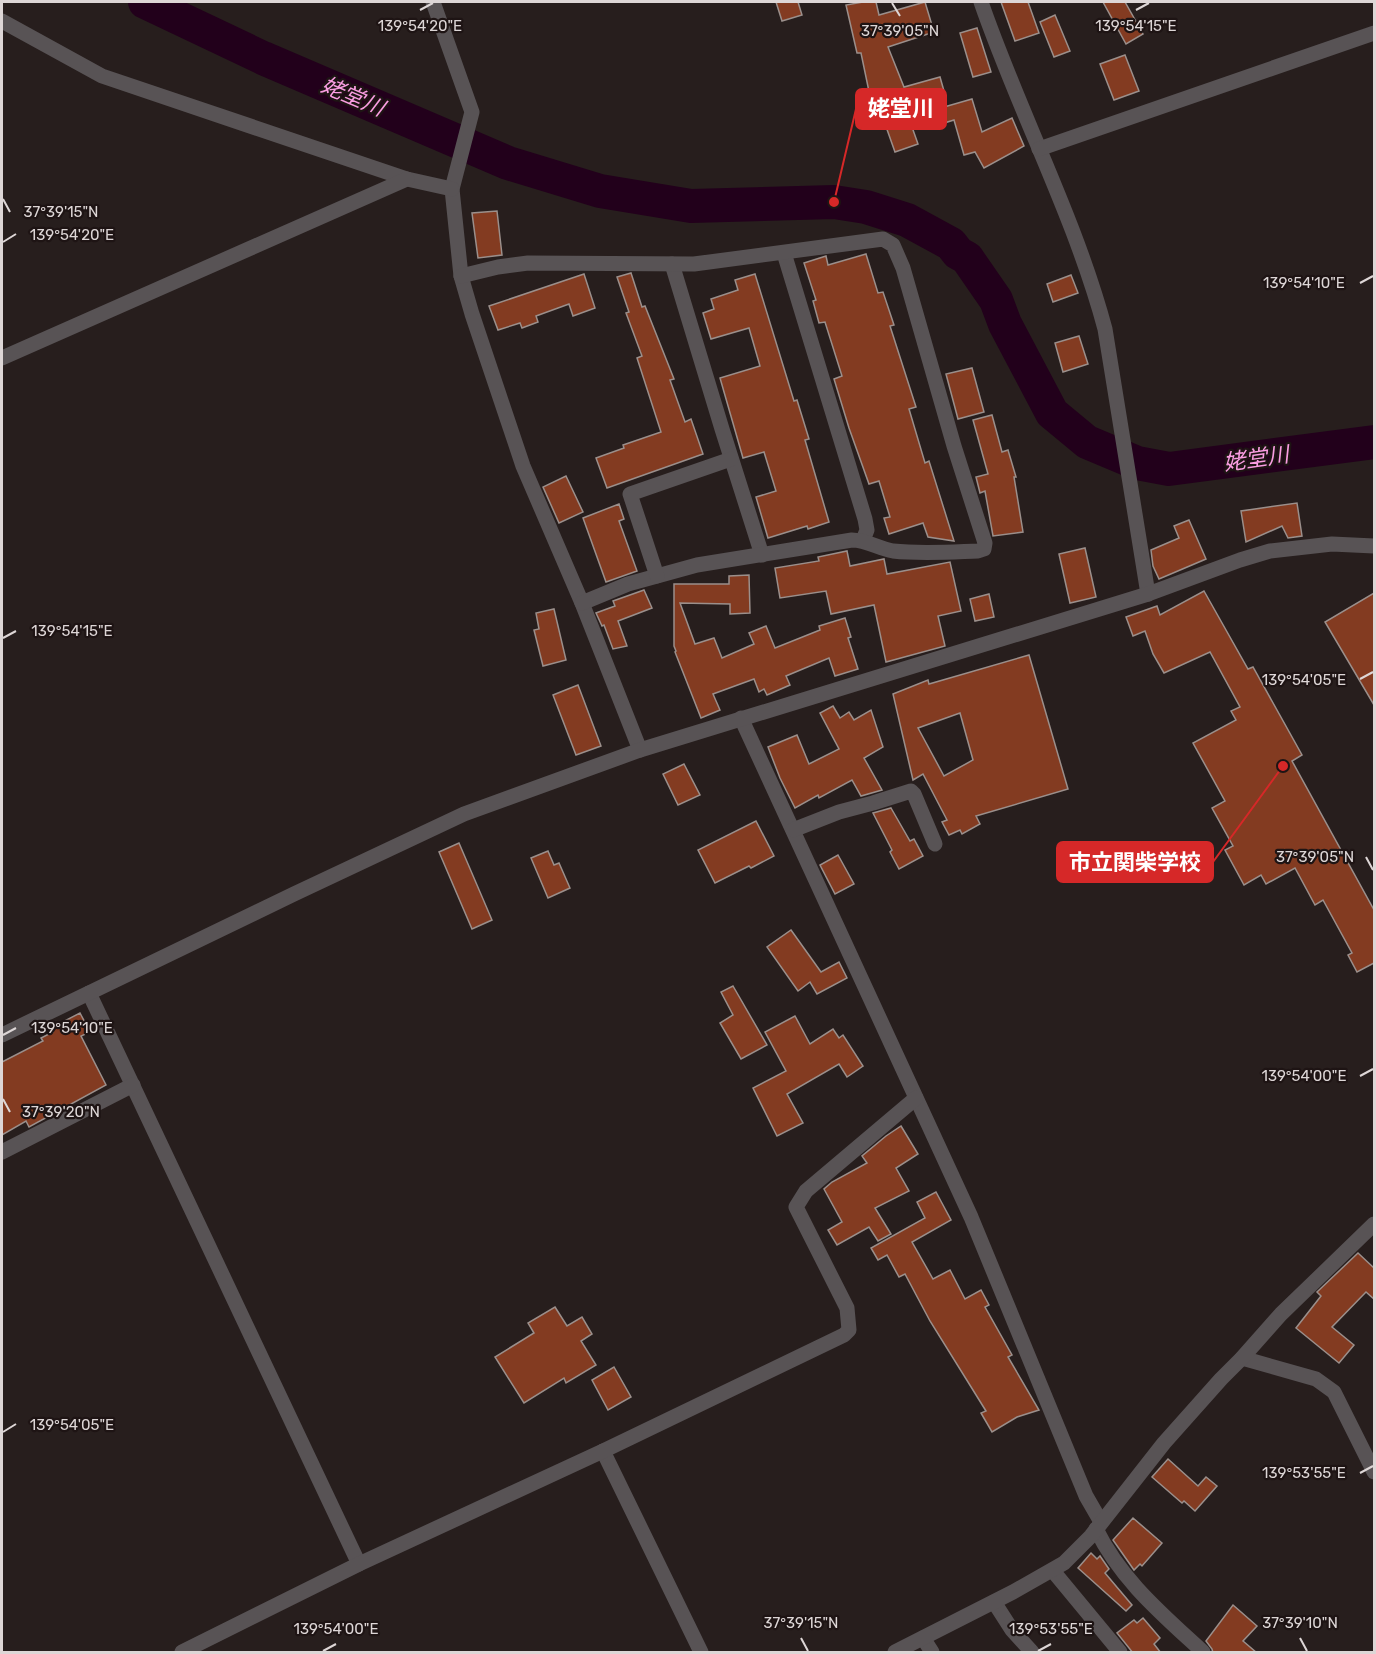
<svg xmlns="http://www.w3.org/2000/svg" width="1376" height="1654" viewBox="0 0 1376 1654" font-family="Rubik,'Noto Sans JP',sans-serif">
	<rect width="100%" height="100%" fill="#271e1d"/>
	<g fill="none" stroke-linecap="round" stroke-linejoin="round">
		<!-- river -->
		<path stroke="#22001b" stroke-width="34" d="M 145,2 L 263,58 L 508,163 L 600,191 L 691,206 L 834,202 L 866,207 L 907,220 L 951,244 L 958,253 L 967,258 L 996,300 L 1005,324 L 1052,413 L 1087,442 L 1137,463 L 1169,469 L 1374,442"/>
	</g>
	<!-- building -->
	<g fill="#833b21" stroke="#9b8f8b" stroke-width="1.5" fill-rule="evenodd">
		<path d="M 776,2 L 798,2 L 802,15 L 782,21 Z"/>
		<path d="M 863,2 L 876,2 L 879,15 L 925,2 L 934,32 L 888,47 L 904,87 L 940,77 L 946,98 L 906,110 L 918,144 L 895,152 L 878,104 L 872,106 L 861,53 L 857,53 L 846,5 Z"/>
		<path d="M 1001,2 L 1028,2 L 1039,33 L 1015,41 Z"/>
		<path d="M 1103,2 L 1125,2 L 1143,34 L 1126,44 Z"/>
		<path d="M 1055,15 L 1070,51 L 1054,57 L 1040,22 Z"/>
		<path d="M 977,28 L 991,72 L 973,77 L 960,33 Z"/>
		<path d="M 1125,55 L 1139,91 L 1114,100 L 1100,64 Z"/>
		<path d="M 972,99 L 982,132 L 1012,118 L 1024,146 L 984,168 L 975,152 L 964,155 L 954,120 L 941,124 L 937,109 Z"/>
		<path d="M 497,211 L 502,255 L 478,258 L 472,213 Z"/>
		<path d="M 866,254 L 878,293 L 883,292 L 894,325 L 890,326 L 916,407 L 909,409 L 925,463 L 929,461 L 954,541 L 928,537 L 923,523 L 889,534 L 884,518 L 890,517 L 879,481 L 869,484 L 849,428 L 834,379 L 842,376 L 825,322 L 819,323 L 813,301 L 816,300 L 804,263 L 826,256 L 828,265 Z"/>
		<path d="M 631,273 L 642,307 L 645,306 L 674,379 L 670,380 L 685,422 L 691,419 L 703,454 L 607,488 L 596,458 L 624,448 L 623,445 L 661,432 L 637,358 L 642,356 L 626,313 L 629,312 L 617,277 Z"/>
		<path d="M 584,274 L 595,308 L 573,316 L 569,304 L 536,316 L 538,322 L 522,328 L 520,323 L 498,330 L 489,306 Z"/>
		<path d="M 755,274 L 794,401 L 797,400 L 809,439 L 805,440 L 829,522 L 808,529 L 807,526 L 768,538 L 756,497 L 776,491 L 764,452 L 743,458 L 720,378 L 760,366 L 749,328 L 711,339 L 703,313 L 714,309 L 711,299 L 738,290 L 735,280 Z"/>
		<path d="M 1071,275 L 1078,293 L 1053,302 L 1047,284 Z"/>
		<path d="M 1079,336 L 1088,364 L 1063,372 L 1055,343 Z"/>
		<path d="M 972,368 L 984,412 L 958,419 L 946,374 Z"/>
		<path d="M 992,415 L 1002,452 L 1008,450 L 1016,477 L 1014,477 L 1023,532 L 993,536 L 985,491 L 980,493 L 976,477 L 988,474 L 973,420 Z"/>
		<path d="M 566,476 L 583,512 L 559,523 L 543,487 Z"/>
		<path d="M 1297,503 L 1302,536 L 1288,538 L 1282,526 L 1246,542 L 1241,511 Z"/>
		<path d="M 619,504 L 624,519 L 619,521 L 637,571 L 606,582 L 583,518 Z"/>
		<path d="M 1189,520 L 1206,559 L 1159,579 L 1153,566 L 1151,550 L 1179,538 L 1174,526 Z"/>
		<path d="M 1085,548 L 1096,597 L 1070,603 L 1059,554 Z"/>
		<path d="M 847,551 L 850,566 L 884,559 L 887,574 L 950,562 L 961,611 L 938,616 L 945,646 L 886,662 L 874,605 L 831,614 L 826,591 L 780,598 L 775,568 L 819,561 L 818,557 Z"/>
		<path d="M 749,575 L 750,613 L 730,614 L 730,604 L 680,603 L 695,644 L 714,638 L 722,658 L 754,644 L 749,633 L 766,626 L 775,648 L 820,630 L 819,626 L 845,618 L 851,637 L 848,638 L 858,669 L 835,676 L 829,658 L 786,676 L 790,685 L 767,695 L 764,689 L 759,692 L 754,679 L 713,694 L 720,710 L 701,718 L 675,652 L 676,651 L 674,646 L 674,584 L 729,584 L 729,576 Z"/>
		<path d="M 644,590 L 652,608 L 618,621 L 627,646 L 613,649 L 604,625 L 602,626 L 596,613 L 615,606 L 613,601 Z"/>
		<path d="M 1204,591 L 1248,669 L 1253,667 L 1302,755 L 1292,761 L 1374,910 L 1374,963 L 1357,972 L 1348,955 L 1352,953 L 1323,900 L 1315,905 L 1295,868 L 1266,884 L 1261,875 L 1244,885 L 1225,850 L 1233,846 L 1212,808 L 1225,801 L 1193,743 L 1236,720 L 1231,711 L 1240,707 L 1210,652 L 1164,673 L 1153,654 L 1145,631 L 1133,636 L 1126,617 L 1157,606 L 1160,615 Z"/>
		<path d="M 1374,593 L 1374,705 L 1325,622 Z"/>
		<path d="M 989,594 L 994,617 L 975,621 L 970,599 Z"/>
		<path d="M 554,609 L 566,660 L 543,666 L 534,630 L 539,629 L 536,613 Z"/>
		<path d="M 1029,655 L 1068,789 L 976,816 L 980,824 L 962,834 L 960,830 L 949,835 L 942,822 L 947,820 L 923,774 L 913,780 L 893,694 L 928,680 L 929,684 ZM 960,713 L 973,760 L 944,776 L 918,728 Z"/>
		<path d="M 578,685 L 601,746 L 576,755 L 553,695 Z"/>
		<path d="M 833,706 L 840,718 L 849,712 L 854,720 L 871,710 L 883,747 L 864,758 L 882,790 L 861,796 L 852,780 L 819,798 L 818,795 L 795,808 L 780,778 L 768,747 L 797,735 L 809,764 L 839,749 L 820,713 Z"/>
		<path d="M 684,764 L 700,795 L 678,805 L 663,774 Z"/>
		<path d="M 891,808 L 910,841 L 914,839 L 923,856 L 899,869 L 890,852 L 892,850 L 873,813 Z"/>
		<path d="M 756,821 L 774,856 L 751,868 L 749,866 L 715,883 L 698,850 Z"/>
		<path d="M 459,843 L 492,920 L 472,929 L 439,852 Z"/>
		<path d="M 548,851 L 554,865 L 559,863 L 570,888 L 548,898 L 531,858 Z"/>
		<path d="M 838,855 L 854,884 L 835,894 L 820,865 Z"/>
		<path d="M 791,930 L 821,972 L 839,962 L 847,978 L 817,994 L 810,982 L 798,991 L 767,947 Z"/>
		<path d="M 733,986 L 767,1045 L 741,1059 L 720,1023 L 733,1015 L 721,992 Z"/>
		<path d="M 80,1013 L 90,1032 L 81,1036 L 106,1085 L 29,1127 L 26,1121 L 2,1135 L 2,1062 L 43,1041 L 41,1038 L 53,1032 L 51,1028 Z"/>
		<path d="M 795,1016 L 810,1044 L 833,1029 L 839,1038 L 843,1035 L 863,1066 L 847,1077 L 839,1064 L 787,1094 L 803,1123 L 777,1136 L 753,1088 L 786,1071 L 765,1032 Z"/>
		<path d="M 901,1126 L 918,1154 L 896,1168 L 909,1191 L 875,1208 L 891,1234 L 878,1241 L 869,1227 L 837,1245 L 828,1230 L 842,1222 L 824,1189 L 832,1182 L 867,1163 L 862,1156 L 886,1136 Z"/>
		<path d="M 936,1192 L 951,1220 L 912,1242 L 933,1279 L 950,1270 L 965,1299 L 981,1290 L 989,1305 L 985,1307 L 1012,1355 L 1008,1357 L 1039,1410 L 1017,1417 L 992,1432 L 981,1413 L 986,1411 L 930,1321 L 905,1274 L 899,1277 L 887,1255 L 878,1260 L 871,1248 L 925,1218 L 917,1202 Z"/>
		<path d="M 1358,1253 L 1374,1268 L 1374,1299 L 1366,1292 L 1332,1327 L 1354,1345 L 1339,1363 L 1296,1328 L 1321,1296 L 1317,1292 Z"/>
		<path d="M 555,1307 L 567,1326 L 582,1317 L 592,1334 L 581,1341 L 596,1365 L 566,1383 L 564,1378 L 524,1403 L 495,1357 L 534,1333 L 528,1323 Z"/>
		<path d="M 614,1367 L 631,1397 L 608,1410 L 592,1380 Z"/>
		<path d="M 1168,1459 L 1198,1486 L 1206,1477 L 1217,1486 L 1195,1511 L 1184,1501 L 1182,1503 L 1152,1477 Z"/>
		<path d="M 1133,1518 L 1162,1543 L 1142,1566 L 1140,1564 L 1134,1570 L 1113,1540 Z"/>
		<path d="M 1091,1553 L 1097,1559 L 1100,1556 L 1109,1569 L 1105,1573 L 1132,1605 L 1126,1611 L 1078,1568 Z"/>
		<path d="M 1233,1605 L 1257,1626 L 1243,1641 L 1257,1653 L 1213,1653 L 1212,1649 L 1206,1641 Z"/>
		<path d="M 1143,1618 L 1160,1638 L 1154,1644 L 1161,1653 L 1133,1653 L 1117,1633 L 1134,1620 L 1137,1623 Z"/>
	</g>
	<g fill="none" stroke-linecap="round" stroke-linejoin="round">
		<!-- minor -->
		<g stroke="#585355" stroke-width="15">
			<path d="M 433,2 L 472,112 L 452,189 L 461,276 L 472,314 L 523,466 L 582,603 L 640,750"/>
			<path d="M 981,2 C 1019,112 1075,217 1105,329 L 1148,594"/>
			<path d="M 2,21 L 102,76 L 407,179 L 452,189"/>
			<path d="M 1039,149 L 1374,33"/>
			<path d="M 784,253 L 865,519 L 867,530 L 863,540"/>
			<path d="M 672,264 L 722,429 L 762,555"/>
			<path d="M 461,276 L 498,267 L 528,263 L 694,264 L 883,239 L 893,245 L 903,268 L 954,446 L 985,543 L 984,549 L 978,551 C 950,552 921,554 893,551 C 878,548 866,540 852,540 L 697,565 L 628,584 L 582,603"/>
			<path d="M 2,358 L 407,179"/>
			<path d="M 657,576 L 630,494 L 731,459"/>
			<path d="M 741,718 L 971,1217 L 1086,1496 L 1101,1522"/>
			<path d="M 793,830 L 839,812 L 873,803 L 911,791 L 914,794 L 935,844"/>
			<path d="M 89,993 L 359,1564"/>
			<path d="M 2,1152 L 133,1085"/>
			<path d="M 1242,1358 L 1316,1379 L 1334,1392 L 1374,1472"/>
			<path d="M 603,1451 L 701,1652"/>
			<path d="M 1096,1529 C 1121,1580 1162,1614 1203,1652"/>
			<path d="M 1053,1571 L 1120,1652"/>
			<path d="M 994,1602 L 1012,1630 L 1032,1652"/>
			<path d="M 923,1638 L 932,1652"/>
			<path d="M 182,1652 L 359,1564 L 603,1451 L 844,1335 L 849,1330 L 847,1308 L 796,1207 L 806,1191 L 916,1098"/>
			<path d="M 895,1652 L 1013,1592 L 1064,1563 L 1091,1536 L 1164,1443 L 1221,1379 L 1242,1358 L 1281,1314 L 1374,1224"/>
		</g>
		<!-- tertiary -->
		<path stroke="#585355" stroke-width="15" d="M 2,1035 L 294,894 L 464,814 L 640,750 L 1148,594 L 1240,560 L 1270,551 L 1332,544 L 1374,546"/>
	</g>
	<!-- ticks -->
	<path fill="none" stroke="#ddd6d6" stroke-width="2" d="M 892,3 L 900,16M 420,10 L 433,3M 1136,10 L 1149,3M 3,199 L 10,212M 3,242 L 16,234M 1360,283 L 1373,276M 3,638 L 16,631M 1360,679 L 1373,672M 1366,857 L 1373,870M 3,1035 L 16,1028M 1360,1076 L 1373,1069M 3,1099 L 10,1112M 3,1432 L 16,1424M 1360,1473 L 1373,1466M 801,1638 L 808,1651M 1300,1638 L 1307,1651M 323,1651 L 336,1644M 1038,1651 L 1051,1644"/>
	<g text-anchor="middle" stroke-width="4.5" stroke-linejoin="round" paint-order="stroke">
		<!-- water labels -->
		<g font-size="22" font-style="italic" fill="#f99de1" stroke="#1e1414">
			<text transform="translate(353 96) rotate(23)" y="8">姥堂川</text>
			<text transform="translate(1256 458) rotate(-8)" y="8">姥堂川</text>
		</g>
	</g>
	<g font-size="15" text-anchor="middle" fill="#ddd6d6" stroke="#1e1414" stroke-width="4.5" stroke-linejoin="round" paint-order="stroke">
		<text x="420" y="31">139°54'20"E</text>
		<text x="1136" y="31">139°54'15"E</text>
		<text x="900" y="36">37°39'05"N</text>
		<text x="61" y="217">37°39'15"N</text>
		<text x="72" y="240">139°54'20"E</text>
		<text x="1304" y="288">139°54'10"E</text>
		<text x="72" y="636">139°54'15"E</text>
		<text x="1304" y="685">139°54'05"E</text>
		<text x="1315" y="862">37°39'05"N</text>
		<text x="72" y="1033">139°54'10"E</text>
		<text x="1304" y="1081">139°54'00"E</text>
		<text x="61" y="1117">37°39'20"N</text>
		<text x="72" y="1430">139°54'05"E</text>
		<text x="1304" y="1478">139°53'55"E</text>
		<text x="801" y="1628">37°39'15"N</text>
		<text x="1300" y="1628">37°39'10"N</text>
		<text x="336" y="1634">139°54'00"E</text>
		<text x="1051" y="1634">139°53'55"E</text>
	</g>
	<!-- callouts -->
	<path fill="none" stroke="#d62828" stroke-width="2" d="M834 202L856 109M1283 766L1213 862"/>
	<g fill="#d62828" stroke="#1e1414" stroke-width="2">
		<circle cx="834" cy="202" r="6"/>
		<circle cx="1283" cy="766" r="6"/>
	</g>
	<g fill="#d62828" stroke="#d62828" stroke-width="2">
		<rect x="856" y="89" width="90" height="40" rx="6"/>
		<rect x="1057" y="842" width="156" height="40" rx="6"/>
	</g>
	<g font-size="22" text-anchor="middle" font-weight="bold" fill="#fff">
		<text x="901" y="116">姥堂川</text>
		<text x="1135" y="870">市立関柴学校</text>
	</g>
	<!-- border -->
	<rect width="1376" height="1654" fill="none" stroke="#ddd6d6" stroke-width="6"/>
</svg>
